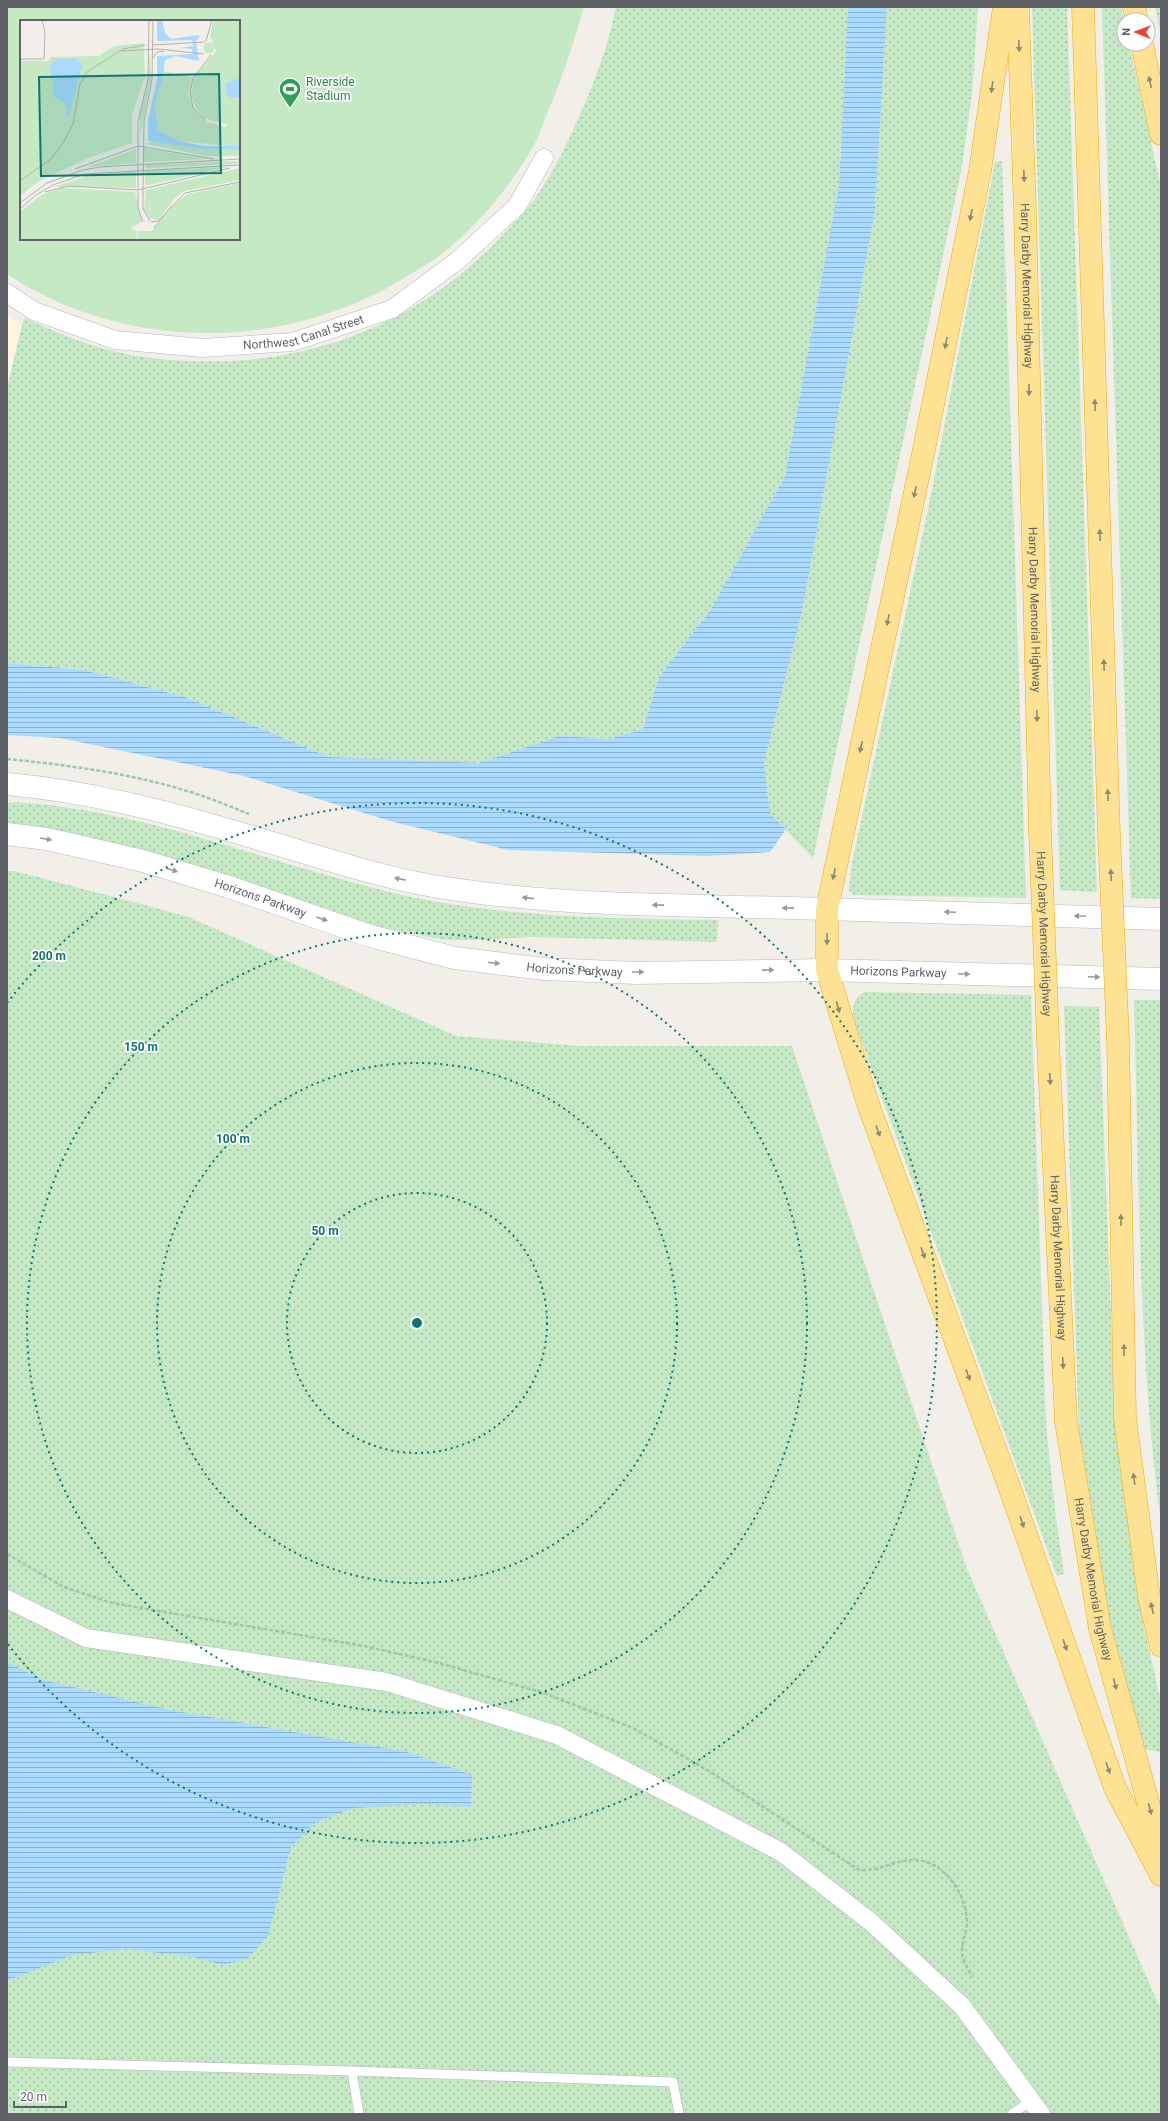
<svg xmlns="http://www.w3.org/2000/svg" width="1168" height="2121" viewBox="0 0 1168 2121" font-family="Roboto,sans-serif">
	<defs>
		<pattern id="green-dots" width="8" height="8" patternUnits="userSpaceOnUse"><rect width="8" height="8" fill="#c5e8c5"/><path d="M2 2h.1M6 6h.1" fill="none" stroke="#a3c0a4" stroke-width="1.8" stroke-linecap="round"/></pattern>
		<pattern id="water-rules" width="6" height="5" patternUnits="userSpaceOnUse"><rect width="6" height="5" fill="#aadaff"/><path d="M0 2.5h6" fill="none" stroke="#8eb4d2"/></pattern>
	</defs>
	<rect width="100%" height="100%" fill="#f1efe8"/>
	<!-- commercial -->
	<path fill="#fef7e0" d="M 7,316 L 21,323 L 7,387 Z"/>
	<!-- green -->
	<g fill="url(#green-dots)">
		<path d="M 616,7 L 848,7 L 839,185 L 785,476 L 711,609 L 659,677 L 643,729 L 609,739 L 560,736 L 479,763 L 329,757 L 185,697 L 84,670 L 7,663 L 7,388 L 24,318 C 59,333 94,349 131,355 C 268,378 400,341 497,241 C 510,227 524,213 536,197 C 553,173 565,148 577,121 C 594,84 608,47 616,7 Z"/>
		<path d="M 887,7 L 978,7 L 972,94 L 961,172 L 813,858 L 770,814 L 764,763 L 802,612 L 875,210 Z"/>
		<path d="M 1032,7 L 1067,7 L 1097,892 L 1060,890 Z"/>
		<path d="M 1102,7 L 1121,7 L 1124,20 L 1124,44 L 1129,44 L 1161,187 L 1161,899 L 1131,898 Z"/>
		<path d="M 1155,7 L 1161,7 L 1161,34 Z"/>
		<path d="M 1002,161 L 1026,898 L 854,895 L 849,890 L 851,868 L 932,490 L 995,162 Z"/>
		<path d="M 15,802 C 144,810 262,861 385,891 C 495,918 605,918 718,920 L 717,942 L 530,937 L 474,940 L 449,940 L 429,937 L 372,925 L 182,864 L 7,826 L 7,803 Z"/>
		<path d="M 7,871 L 15,871 L 186,916 L 456,1036 L 578,1046 L 792,1046 L 967,1569 L 1161,2010 L 1161,2114 L 7,2114 Z"/>
		<path d="M 865,992 L 1031,995 L 1046,1424 L 1055,1510 L 1064,1574 L 1057,1576 L 855,1024 C 852,1010 851,999 865,992 Z"/>
		<path d="M 1134,1000 L 1161,1000 L 1161,1524 C 1138,1351 1139,1174 1134,1000 Z"/>
		<path d="M 1064,1006 L 1099,1007 L 1113,1370 L 1118,1433 L 1122,1482 L 1143,1623 L 1161,1702 L 1160,1752 L 1144,1749 L 1108,1632 L 1084,1480 L 1079,1433 L 1077,1371 Z"/>
	</g>
	<!-- pitch -->
	<path fill="#c5e8c5" fill-rule="evenodd" d="M 7,7 L 584,7 C 573,46 560,84 544,121 C 540,132 536,143 530,152 C 508,189 479,223 447,250 C 435,260 421,268 409,275 C 288,352 126,353 7,274 ZM 21,21 L 239,21 L 239,239 L 21,239 Z"/>
	<!-- water -->
	<g fill="url(#water-rules)">
		<path d="M 848,7 L 887,7 L 875,210 L 802,612 L 764,763 L 770,814 L 786,829 L 770,852 L 707,856 L 508,850 L 390,821 L 244,776 L 60,738 L 7,735 L 7,663 L 84,670 L 185,697 L 329,757 L 479,763 L 560,736 L 609,739 L 643,729 L 659,677 L 711,609 L 785,476 L 839,185 Z"/>
		<path d="M 7,1662 L 43,1680 L 170,1710 L 407,1752 L 472,1775 L 471,1807 L 423,1804 L 354,1808 L 316,1822 L 291,1847 L 268,1936 L 248,1958 L 223,1965 L 194,1957 L 126,1949 L 72,1955 L 7,1981 Z"/>
	</g>
	<g fill="none" stroke-linecap="round" stroke-linejoin="round">
		<!-- lane casing -->
		<g stroke="#b5b8bc" stroke-width="10">
			<g id="lane">
				<path d="M 7,2062 L 352,2071 L 673,2082 L 679,2114"/>
				<path d="M 352,2071 L 359,2114"/>
				<path d="M 1012,2114 L 1031,2101"/>
			</g>
		</g>
		<!-- street casing -->
		<g stroke="#b5b8bc" stroke-width="19">
			<g id="street">
				<path id="s1" d="M 7,293 L 34,311 L 115,340 L 203,348 L 293,342 L 392,309 L 457,261 L 517,206 L 544,158"/>
				<path d="M 7,1599 L 86,1638 L 387,1682 L 557,1735 L 781,1852 L 872,1923 L 962,2006 L 1041,2114"/>
			</g>
		</g>
		<!-- secondary casing -->
		<g stroke="#b6babf" stroke-width="23">
			<g id="secondary">
				<path d="M 7,784 C 87,791 165,811 242,834 C 312,854 380,879 452,889 C 564,906 678,905 791,908 C 915,911 1038,915 1161,919"/>
				<path id="s2" d="M 7,834 L 47,839 L 143,861 L 229,887 L 370,936 L 455,958 L 544,969 L 636,973 L 827,970 L 1161,979"/>
			</g>
		</g>
		<!-- highway casing -->
		<g stroke="#f9ab00" stroke-width="23">
			<g id="highway">
				<path d="M 1004,7 L 980,171 L 923,454 L 827,909 L 827,970 L 869,1107 L 1009,1486 L 1115,1788 L 1161,1875"/>
				<path id="s3" d="M 1018,7 L 1025,211 L 1040,831"/>
				<path d="M 1083,7 L 1109,834"/>
				<path d="M 1134,7 L 1137,20"/>
				<path d="M 1142,44 L 1161,134"/>
				<path id="s4" d="M 1048,1040 L 1066,1422 L 1100,1629 L 1161,1849"/>
				<path d="M 1118,1040 L 1125,1418 L 1149,1597 L 1161,1646"/>
			</g>
		</g>
		<!-- path -->
		<g stroke="#9cc7a9" stroke-width="2.5" stroke-dasharray="4 2" stroke-linecap="butt">
			<path d="M 7,759 C 67,765 129,773 187,791 C 208,797 229,806 249,814"/>
			<path d="M 7,1554 L 64,1587 L 112,1603 L 364,1646 L 439,1663 L 544,1693 L 633,1728 L 709,1771 L 859,1870 C 879,1872 895,1859 916,1860 C 944,1861 966,1894 967,1921 C 967,1932 961,1943 962,1954 C 963,1961 969,1970 972,1977"/>
		</g>
		<!-- lane -->
		<use href="#lane" stroke="#fff" stroke-width="9"/>
		<!-- street -->
		<use href="#street" stroke="#fff" stroke-width="18"/>
		<!-- secondary -->
		<use href="#secondary" stroke="#fff" stroke-width="22"/>
		<!-- highway -->
		<use href="#highway" stroke="#fde293" stroke-width="22"/>
		<!-- highway-bridge casing -->
		<g stroke="#f9ab00" stroke-width="23" stroke-linecap="butt">
			<g id="highway-bridge">
				<path id="s5" d="M 1040,831 L 1048,1040"/>
				<path d="M 1109,834 L 1118,1040"/>
			</g>
		</g>
		<!-- highway-bridge -->
		<use href="#highway-bridge" stroke="#fde293" stroke-width="22"/>
	</g>
	<!-- one-way arrows -->
	<defs><path id="oneway-solid" d="M-6-.8H1V-3.2L6.5 0L1 3.2V.8H-6Z"/></defs>
	<g fill="#8e8975">
		<use href="#oneway-solid" transform="translate(1019 46) rotate(88)"/>
		<use href="#oneway-solid" transform="translate(1150 82) rotate(-102)"/>
		<use href="#oneway-solid" transform="translate(992 87) rotate(98)"/>
		<use href="#oneway-solid" transform="translate(1024 176) rotate(88)"/>
		<use href="#oneway-solid" transform="translate(971 215) rotate(101)"/>
		<use href="#oneway-solid" transform="translate(946 343) rotate(101)"/>
		<use href="#oneway-solid" transform="translate(1029 390) rotate(89)"/>
		<use href="#oneway-solid" transform="translate(1095 405) rotate(-92)"/>
		<use href="#oneway-solid" transform="translate(915 492) rotate(102)"/>
		<use href="#oneway-solid" transform="translate(1100 535) rotate(-92)"/>
		<use href="#oneway-solid" transform="translate(888 620) rotate(102)"/>
		<use href="#oneway-solid" transform="translate(1104 665) rotate(-92)"/>
		<use href="#oneway-solid" transform="translate(1037 716) rotate(89)"/>
		<use href="#oneway-solid" transform="translate(861 747) rotate(102)"/>
		<use href="#oneway-solid" transform="translate(1108 795) rotate(-92)"/>
		<use href="#oneway-solid" transform="translate(834 874) rotate(102)"/>
		<use href="#oneway-solid" transform="translate(1111 875) rotate(-92)"/>
		<use href="#oneway-solid" transform="translate(827 939) rotate(90)"/>
		<use href="#oneway-solid" transform="translate(838 1007) rotate(73)"/>
		<use href="#oneway-solid" transform="translate(1050 1079) rotate(87)"/>
		<use href="#oneway-solid" transform="translate(878 1131) rotate(70)"/>
		<use href="#oneway-solid" transform="translate(1121 1220) rotate(-91)"/>
		<use href="#oneway-solid" transform="translate(923 1253) rotate(70)"/>
		<use href="#oneway-solid" transform="translate(1124 1350) rotate(-91)"/>
		<use href="#oneway-solid" transform="translate(1063 1363) rotate(87)"/>
		<use href="#oneway-solid" transform="translate(968 1375) rotate(70)"/>
		<use href="#oneway-solid" transform="translate(1134 1479) rotate(-98)"/>
		<use href="#oneway-solid" transform="translate(1022 1522) rotate(71)"/>
		<use href="#oneway-solid" transform="translate(1152 1608) rotate(-103)"/>
		<use href="#oneway-solid" transform="translate(1065 1645) rotate(71)"/>
		<use href="#oneway-solid" transform="translate(1115 1684) rotate(75)"/>
		<use href="#oneway-solid" transform="translate(1108 1768) rotate(71)"/>
		<use href="#oneway-solid" transform="translate(1150 1809) rotate(75)"/>
	</g>
	<g fill="#979a9d">
		<use href="#oneway-solid" transform="translate(46 839) rotate(10)"/>
		<use href="#oneway-solid" transform="translate(172 870) rotate(17)"/>
		<use href="#oneway-solid" transform="translate(400 879) rotate(-169)"/>
		<use href="#oneway-solid" transform="translate(528 898) rotate(-174)"/>
		<use href="#oneway-solid" transform="translate(658 905) rotate(-179)"/>
		<use href="#oneway-solid" transform="translate(788 908) rotate(-179)"/>
		<use href="#oneway-solid" transform="translate(950 912) rotate(-178)"/>
		<use href="#oneway-solid" transform="translate(1080 916) rotate(-178)"/>
		<use href="#oneway-solid" transform="translate(322 919) rotate(19)"/>
		<use href="#oneway-solid" transform="translate(494 963) rotate(7)"/>
		<use href="#oneway-solid" transform="translate(768 970) rotate(-1)"/>
		<use href="#oneway-solid" transform="translate(638 972)"/>
		<use href="#oneway-solid" transform="translate(964 974) rotate(2)"/>
		<use href="#oneway-solid" transform="translate(1094 977) rotate(2)"/>
	</g>
	<!-- distance rings -->
	<g fill="none" stroke="#0f766e" stroke-width="2" stroke-dasharray="2 4">
		<circle cx="417" cy="1323" r="130"/>
		<circle cx="417" cy="1323" r="260"/>
		<circle cx="417" cy="1323" r="390"/>
		<path d="M7 1003A520 520 0 1 1 7 1643"/>
	</g>
	<!-- icons -->
	<defs>
		<g id="stadium-pin" transform="scale(1.15)"><path d="M0 17L-7.5 6A9.5 9.5 0 1 1 7.5 6Z" fill="#2e9e5b" stroke="#fff"/><path d="M0-5a6.5 5 0 1 0 0 10a6.5 5 0 1 0 0-10ZM-3.5-1.8h7v3.6h-7Z" fill="#fff"/></g>
	</defs>
	<g fill-rule="evenodd">
		<use href="#stadium-pin" x="290" y="89"/>
	</g>
	<g text-anchor="middle" stroke-width="3.5" stroke-linejoin="round" paint-order="stroke">
		<!-- leisure labels -->
		<g font-size="12" fill="#27864d" stroke="#fff" text-anchor="start">
			<text x="306" y="86">Riverside<tspan x="306" dy="14">Stadium</tspan></text>
		</g>
		<!-- street labels -->
		<g font-size="12" fill="#5f6368" stroke="#fff">
			<text dy="4" stroke="none"><textPath href="#s3" startOffset="279">Harry Darby Memorial Highway</textPath></text>
			<text dy="4" stroke="none"><textPath href="#s1" startOffset="309">Northwest Canal Street</textPath></text>
			<text dy="4" stroke="none"><textPath href="#s3" startOffset="603">Harry Darby Memorial Highway</textPath></text>
			<text dy="4" stroke="none"><textPath href="#s2" startOffset="262">Horizons Parkway</textPath></text>
			<text dy="4" stroke="none"><textPath href="#s5" startOffset="103">Harry Darby Memorial Highway</textPath></text>
			<text dy="4" stroke="none"><textPath href="#s2" startOffset="586">Horizons Parkway</textPath></text>
			<text dy="4" stroke="none"><textPath href="#s2" startOffset="910">Horizons Parkway</textPath></text>
			<text dy="4" stroke="none"><textPath href="#s4" startOffset="218">Harry Darby Memorial Highway</textPath></text>
			<text dy="4" stroke="none"><textPath href="#s4" startOffset="542">Harry Darby Memorial Highway</textPath></text>
		</g>
	</g>
	<!-- overview -->
	<g transform="translate(20 20)">
		<rect width="220" height="220" fill="#f1efe8"/>
		<path d="M183.5 28a5.5 5.5 0 1 1 11 0a5.5 5.5 0 1 1-11 0ZM 124,23 L 125,57 L 112,94 L 112,123 L 68,138 L 19,161 L 0,176 L 0,41 L 29,41 L 31,37 L 79,36 L 94,26 ZM 130,31 L 131,59 L 120,116 L 120,94 L 126,71 ZM 143,51 L 172,57 L 168,73 L 172,88 L 186,102 L 206,107 L 207,126 L 160,121 L 138,110 L 135,83 ZM 135,120 L 182,129 L 220,130 L 220,136 L 186,136 L 127,124 ZM 124,128 L 187,139 L 124,142 ZM 116,129 L 116,143 L 67,147 ZM 220,141 L 220,144 L 125,148 L 125,145 ZM 207,147 L 125,166 L 125,151 ZM 220,148 L 220,160 L 164,171 L 155,178 L 138,200 L 129,198 L 124,190 L 126,170 ZM 116,152 L 116,168 L 34,167 L 69,155 ZM 220,163 L 220,220 L 118,220 L 117,211 L 132,211 L 157,182 L 168,174 ZM 43,168 L 115,172 L 122,201 L 110,209 L 116,210 L 117,220 L 0,220 L 0,192 L 21,175 Z" fill="#c5e8c5"/>
		<path d="M 193,0 L 220,0 L 220,126 L 207,126 L 206,104 L 184,98 L 177,90 L 171,75 L 174,57 L 196,31 L 190,16 Z" fill="#c5e8c5"/>
		<path d="M 137,0 L 142,0 L 145,13 L 151,19 L 177,15 L 180,17 L 176,21 L 179,41 L 156,36 L 145,40 L 142,62 L 135,83 L 138,110 L 160,121 L 184,126 L 220,126 L 220,130 L 182,129 L 128,121 L 128,99 L 137,60 L 137,36 L 173,34 L 172,29 L 160,28 L 173,26 L 172,20 L 137,21 ZM 38,39 L 56,39 L 62,45 L 49,97 L 47,97 L 45,84 L 33,76 L 34,68 L 30,50 L 31,44 ZM 220,57 L 220,77 L 211,78 L 205,73 L 206,64 Z" fill="#aadaff"/>
		<path fill="none" stroke="#b3b3b1" stroke-width="1" d="M 186,21 L 192,0M 132,25 L 185,22M 101,31 L 138,29 L 184,34M 133,38 L 137,32 L 144,31M 0,39 L 24,39 L 25,12 L 22,0M 186,101 L 173,88 L 170,72 L 173,58 L 191,35M 55,149 L 118,126 L 194,139M 0,161 L 31,139 L 43,123 L 53,104 L 60,64 L 67,52 L 103,29 L 125,25M 123,169 L 123,189 L 130,201M 123,169 L 124,101 L 132,59 L 133,0M 118,170 L 118,102 L 128,59 L 129,0M 118,171 L 118,188 L 123,202M 25,172 L 49,166 L 118,170 L 210,148M 0,183 L 27,163 L 63,150 L 80,147 L 220,139M 0,189 L 16,175 L 33,165 L 65,154 L 220,145M 131,202 L 138,201 L 165,173 L 220,162M 134,208 L 152,186"/>
		<path fill="#0f766e" fill-opacity="0.15" stroke="#0f766e" stroke-width="2" d="M 199,54 L 201,153 L 21,156 L 19,57 Z"/>
		<rect width="220" height="220" fill="none" stroke="#5f6368" stroke-width="2"/>
	</g>
	<circle cx="417" cy="1323" r="6" fill="#0f766e" stroke="#fff" stroke-width="2"/>
	<g font-size="12" text-anchor="middle" font-weight="bold" fill="#0f766e" stroke="#fff" stroke-width="3.5" stroke-linejoin="round" paint-order="stroke">
		<text x="49" y="960">200 m</text>
		<text x="141" y="1051">150 m</text>
		<text x="233" y="1143">100 m</text>
		<text x="325" y="1235">50 m</text>
	</g>
	<!-- border -->
	<rect width="1168" height="2121" fill="none" stroke="#5f6368" stroke-width="16"/>
	<!-- north arrow -->
	<g transform="translate(1136 32) rotate(271)"><circle r="19" fill="#ffffff" stroke="#bfc1c3"/>
	<path d="M0-3L7 15L0 10L-7 15Z" fill="#ea4335"/>
	<text y="-6" font-size="11" font-weight="bold" text-anchor="middle" fill="#5f6368">N</text>
	</g>
	<!-- scale -->
	<path d="M14 2101v6h52v-6" fill="none" stroke="#5f6368" stroke-width="2"/>
	<text x="20" y="2101" font-size="12" fill="#5f6368" stroke="#ffffff" stroke-width="3" paint-order="stroke">20 m</text>
</svg>
